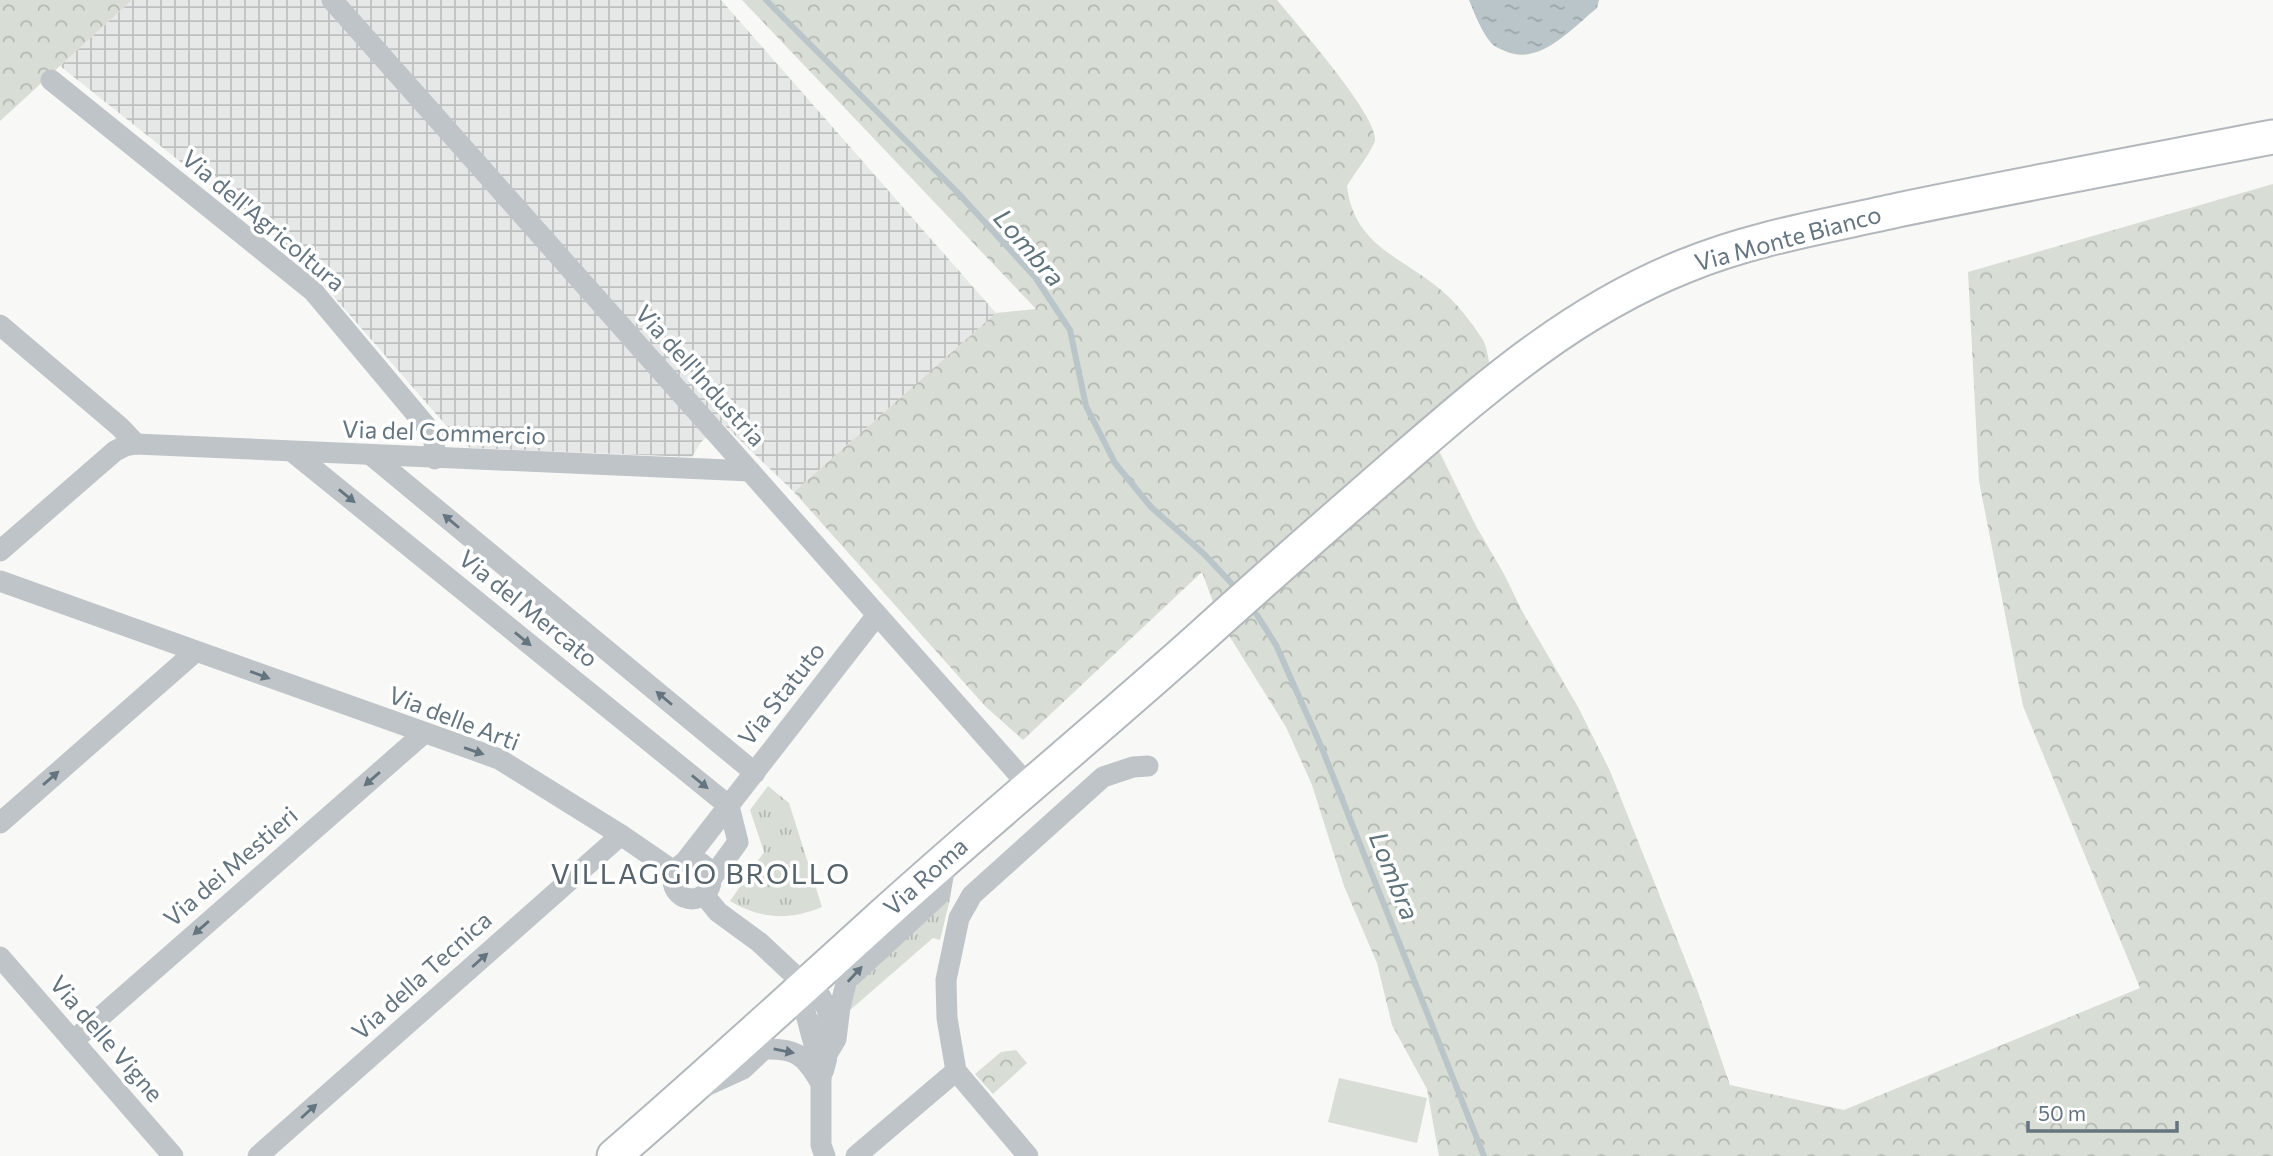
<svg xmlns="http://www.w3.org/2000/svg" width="2273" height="1156" viewBox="0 0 2273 1156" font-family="Commissioner,sans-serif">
	<defs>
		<pattern id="industrial-grid" width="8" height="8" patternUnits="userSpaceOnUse" patternTransform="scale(1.75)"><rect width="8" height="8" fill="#e6e7e7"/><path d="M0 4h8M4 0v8" fill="none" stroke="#bec0c0"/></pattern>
		<pattern id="grass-tufts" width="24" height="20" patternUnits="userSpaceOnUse" patternTransform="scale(1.75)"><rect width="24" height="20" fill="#d8ddd5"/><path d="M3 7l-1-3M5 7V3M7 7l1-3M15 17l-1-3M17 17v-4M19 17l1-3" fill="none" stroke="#b3b8b2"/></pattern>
		<pattern id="forest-crowns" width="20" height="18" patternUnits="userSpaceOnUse" patternTransform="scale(1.75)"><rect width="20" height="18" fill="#d8ddd5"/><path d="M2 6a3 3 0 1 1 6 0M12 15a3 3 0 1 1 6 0" fill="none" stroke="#b3b8b2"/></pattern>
		<pattern id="water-ripples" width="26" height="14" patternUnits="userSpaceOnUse" patternTransform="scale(1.75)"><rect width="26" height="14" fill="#b9c5c9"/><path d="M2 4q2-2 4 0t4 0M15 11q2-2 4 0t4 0" fill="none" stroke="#9aa5a8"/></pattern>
	</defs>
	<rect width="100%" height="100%" fill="#f8f8f6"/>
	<!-- industrial -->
	<path fill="url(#industrial-grid)" d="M 132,0 L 721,0 L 996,313 L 794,492 L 722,423 L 701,442 L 692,457 L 470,448 L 450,430 L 321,282 L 320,273 L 60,66 Z"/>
	<!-- grass -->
	<g fill="url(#grass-tufts)">
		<path d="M 768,786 L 789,803 L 822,907 C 788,921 761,919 730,901 L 764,852 L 750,810 Z"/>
		<path d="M 951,895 L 940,940 L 933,938 L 849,1011 L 856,987 L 868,968 Z"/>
	</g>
	<!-- forest -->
	<g fill="url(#forest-crowns)">
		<path d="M 0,0 L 132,0 L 0,121 Z"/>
		<path d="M 742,0 L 1277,0 C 1295,22 1378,116 1375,140 C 1373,150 1353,175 1347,186 C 1354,246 1401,256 1441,290 C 1457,303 1472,323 1483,340 C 1487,347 1488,358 1490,366 L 1464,393 L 1477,419 L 1438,449 L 1476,526 L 1504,574 L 1522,611 L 1578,707 L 1610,771 L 1698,992 L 1730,1085 L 1844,1110 L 2140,988 L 2023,706 L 1979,481 L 1968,272 L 2273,184 L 2273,1156 L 1439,1156 L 1427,1089 L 1392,1025 L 1377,963 L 1344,886 L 1312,785 L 1286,727 L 1220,621 L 1202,572 L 1023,740 L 985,706 L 794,492 L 996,313 L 1036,309 Z"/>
		<path d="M 1016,1050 L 1027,1063 L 993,1094 L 975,1074 L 1001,1052 Z"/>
	</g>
	<!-- pitch -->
	<path fill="#d8ddd5" d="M 1339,1078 L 1427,1098 L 1417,1143 L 1328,1122 Z"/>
	<!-- water -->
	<path fill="url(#water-ripples)" d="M 1469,0 L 1599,0 L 1597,8 C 1572,28 1539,67 1505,51 C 1500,49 1495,47 1491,43 C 1481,30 1475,15 1469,0 Z"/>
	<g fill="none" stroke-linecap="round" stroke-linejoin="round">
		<!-- stream -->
		<g stroke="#b9c5c9" stroke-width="6">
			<path d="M 766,0 L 958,193 L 1035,277 L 1070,330 L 1086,406 L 1115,463 L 1151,507 L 1204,554 L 1234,586"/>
			<path d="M 1257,615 L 1276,645 L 1321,746 L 1484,1156"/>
		</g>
		<!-- primary casing -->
		<g stroke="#b3b8bc" stroke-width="37">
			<path id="primary" d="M 614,1156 C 705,1077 794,996 883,915 C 987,821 1096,731 1201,637 C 1268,576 1336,517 1404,458 C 1492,382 1575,310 1685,266 C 1753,238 1827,226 1898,210 C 2023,184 2148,161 2273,137"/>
		</g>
		<!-- minor -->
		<g stroke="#bfc4c8" stroke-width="21">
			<path d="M 332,0 L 1029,786"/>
			<path d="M 51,80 L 313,291 L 427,427 L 434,441 L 435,459"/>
			<path d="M 0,325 L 120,427 L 136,444"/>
			<path d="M 294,453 L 729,806"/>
			<path d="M 372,456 L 755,773"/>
			<path d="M 0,551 L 115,451 L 125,446 L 136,444 L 750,471"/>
			<path d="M 0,581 L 499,759 L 621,835 L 675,872"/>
			<path d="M 0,823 L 195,652"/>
			<circle cx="692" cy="880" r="19"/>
			<path d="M 684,863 L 877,615"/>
			<path d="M 711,879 L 738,842 L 729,806"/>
			<path d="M 704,895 L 718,912 L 759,942 L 805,985 L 821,997 L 828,1011 L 827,1032"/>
			<path d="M 0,957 L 173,1156"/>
			<path d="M 805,985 L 805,1011 L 821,1070 L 821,1145 L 825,1156"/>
			<path d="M 73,1041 L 423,734"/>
			<path d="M 824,1059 L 836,1039 L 840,1007 L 847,980 L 940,894 L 946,859"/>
			<path d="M 708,1085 L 743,1069 L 764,1049 C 794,1048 804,1054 819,1080"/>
			<path d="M 258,1156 L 621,835"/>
			<path d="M 856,1156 L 956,1071"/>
			<path d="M 1028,1156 L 956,1071 L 947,1018 L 946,980 L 959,918 L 972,895 L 1103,777 L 1133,767 L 1148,766"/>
		</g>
		<!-- tertiary -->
		<path stroke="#bfc4c8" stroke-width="26" d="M 821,1070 L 824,1059"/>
		<!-- primary -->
		<use href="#primary" stroke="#fff" stroke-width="33"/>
	</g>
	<!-- one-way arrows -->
	<defs><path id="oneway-solid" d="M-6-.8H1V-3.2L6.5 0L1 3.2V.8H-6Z" transform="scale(1.75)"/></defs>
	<g fill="#647580">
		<use href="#oneway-solid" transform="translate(347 496) rotate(39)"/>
		<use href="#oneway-solid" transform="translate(451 521) rotate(-140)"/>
		<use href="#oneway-solid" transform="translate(523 639) rotate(39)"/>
		<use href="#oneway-solid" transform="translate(260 675) rotate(20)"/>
		<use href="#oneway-solid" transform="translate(664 698) rotate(-140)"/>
		<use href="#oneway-solid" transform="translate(474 751) rotate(19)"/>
		<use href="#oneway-solid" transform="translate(51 778) rotate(-41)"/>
		<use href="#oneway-solid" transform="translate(372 779) rotate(139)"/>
		<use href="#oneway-solid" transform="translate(700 782) rotate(39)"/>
		<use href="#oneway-solid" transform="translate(201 928) rotate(139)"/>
		<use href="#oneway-solid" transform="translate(480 960) rotate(-42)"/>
		<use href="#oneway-solid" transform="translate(855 974) rotate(-47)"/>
		<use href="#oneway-solid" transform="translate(784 1051) rotate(11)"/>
		<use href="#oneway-solid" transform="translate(309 1111) rotate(-42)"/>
	</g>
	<g text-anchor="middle" stroke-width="7" stroke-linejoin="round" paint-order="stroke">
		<!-- street labels -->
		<g font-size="24" fill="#647580" stroke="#fff">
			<text transform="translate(263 221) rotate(40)" y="8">Via dell'Agricoltura</text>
			<text transform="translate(1788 239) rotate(-15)" y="8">Via Monte Bianco</text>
			<text transform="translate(700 376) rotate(48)" y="8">Via dell'Industria</text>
			<text transform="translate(444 433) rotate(2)" y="8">Via del Commercio</text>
			<text transform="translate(528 609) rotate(39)" y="8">Via del Mercato</text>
			<text transform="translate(782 694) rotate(-52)" y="8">Via Statuto</text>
			<text transform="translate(454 719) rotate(21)" y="8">Via delle Arti</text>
			<text transform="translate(231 867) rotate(-41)" y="8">Via dei Mestieri</text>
			<text transform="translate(926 877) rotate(-42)" y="8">Via Roma</text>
			<text transform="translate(422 976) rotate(-42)" y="8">Via della Tecnica</text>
			<text transform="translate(106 1039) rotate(49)" y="8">Via delle Vigne</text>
		</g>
		<!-- water labels -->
		<g font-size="26" font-style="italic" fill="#5e747a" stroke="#fff">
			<text transform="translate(1029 248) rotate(49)" y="9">Lombra</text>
			<text transform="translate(1394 876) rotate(68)" y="9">Lombra</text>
		</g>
		<!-- quarter labels -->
		<g font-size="28" letter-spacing="2" fill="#56636b" stroke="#fff">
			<text x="701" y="884">VILLAGGIO BROLLO</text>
		</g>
	</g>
	<!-- scale -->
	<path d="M2028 1121v10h149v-10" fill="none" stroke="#647580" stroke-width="3.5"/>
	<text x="2038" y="1121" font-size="21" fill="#647580" stroke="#ffffff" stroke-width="5" paint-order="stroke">50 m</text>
</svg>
